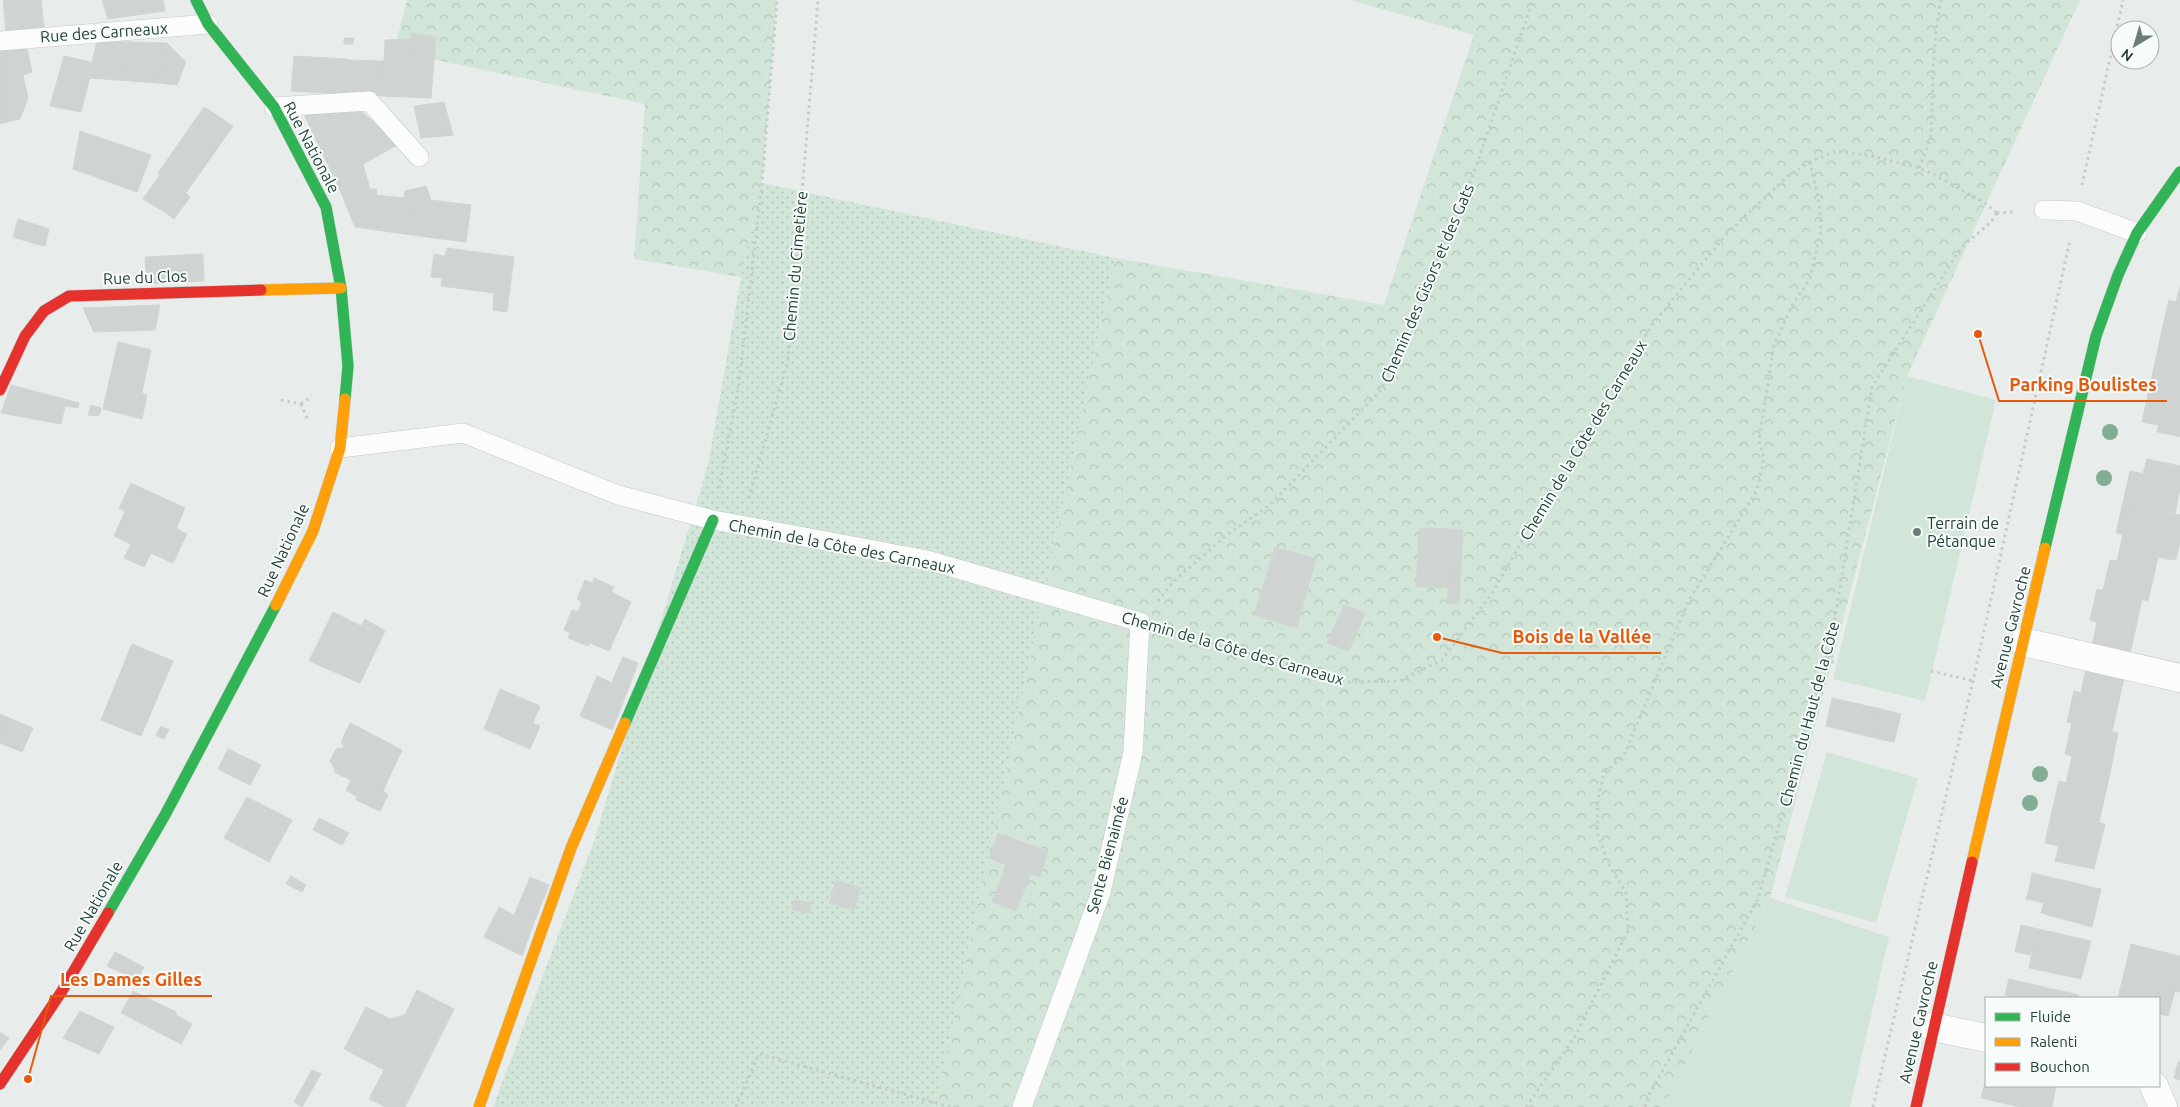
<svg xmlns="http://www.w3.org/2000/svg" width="2180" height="1107" viewBox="0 0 2180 1107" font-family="Ubuntu,sans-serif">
	<defs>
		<pattern id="grass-dots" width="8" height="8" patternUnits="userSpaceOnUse" patternTransform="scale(1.25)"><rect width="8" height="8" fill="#d1e6d8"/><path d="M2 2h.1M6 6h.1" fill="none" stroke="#b3c6ba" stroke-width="1.8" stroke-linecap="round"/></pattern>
		<pattern id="forest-crowns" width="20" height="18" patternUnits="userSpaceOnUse" patternTransform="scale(1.25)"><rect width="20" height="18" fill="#d1e6d8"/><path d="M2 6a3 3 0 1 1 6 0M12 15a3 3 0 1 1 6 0" fill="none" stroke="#b3c6ba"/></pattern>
	</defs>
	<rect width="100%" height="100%" fill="#e8edeb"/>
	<!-- grass -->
	<path fill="url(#grass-dots)" d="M 762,183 L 1115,258 L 935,1107 L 493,1107 L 594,841 L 708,465 L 741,277 Z"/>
	<!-- forest -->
	<g fill="url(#forest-crowns)">
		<path d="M 407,0 L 777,0 L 762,183 L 741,277 L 634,259 L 645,104 L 394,51 Z"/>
		<path d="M 1349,0 L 2080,0 L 1907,376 L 1770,898 L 1664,1107 L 935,1107 L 1115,258 L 1384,305 L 1474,35 Z"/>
	</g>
	<!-- pitch -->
	<g fill="#d1e6d8">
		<path d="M 1907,376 L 1996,400 L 1925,701 L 1833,679 Z"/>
		<path d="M 1827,752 L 1918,778 L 1876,923 L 1785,897 Z"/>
		<path d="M 1770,898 L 1889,937 L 1850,1107 L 1664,1107 Z"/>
	</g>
	<!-- building -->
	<g fill="#cfd4d2" stroke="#d1d6d4">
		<path d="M 3,0 L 41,0 L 44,27 L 6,32 Z"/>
		<path d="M 102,0 L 163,0 L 165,11 L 108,19 Z"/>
		<path d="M 411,33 L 436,37 L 431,98 L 382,96 L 384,61 L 407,62 Z"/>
		<path d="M 344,38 L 354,38 L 353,44 L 344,44 Z"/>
		<path d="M 410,39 L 407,62 L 384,61 L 385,40 Z"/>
		<path d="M 99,41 L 127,42 L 118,80 L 88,78 L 97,42 Z"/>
		<path d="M 127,42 L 167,43 L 157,83 L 118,80 Z"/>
		<path d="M 167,43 L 186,62 L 177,85 L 157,83 Z"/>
		<path d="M 26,45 L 32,72 L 23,75 L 28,98 L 20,119 L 0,124 L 0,51 Z"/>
		<path d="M 64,56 L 91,62 L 88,78 L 90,77 L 81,112 L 50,106 Z"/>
		<path d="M 294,56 L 346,59 L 344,94 L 291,91 Z"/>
		<path d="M 346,59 L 349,60 L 347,94 L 344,94 Z"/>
		<path d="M 349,60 L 384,61 L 382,96 L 347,94 Z"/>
		<path d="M 444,102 L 453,135 L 421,138 L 414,106 Z"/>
		<path d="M 204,107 L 233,126 L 186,193 L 183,190 L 166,213 L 143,199 L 160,175 L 158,173 Z"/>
		<path d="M 357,108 L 375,123 L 322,153 L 303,112 Z"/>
		<path d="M 375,123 L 399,144 L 363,164 L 366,175 L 335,179 L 322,153 Z"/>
		<path d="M 80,131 L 151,155 L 137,192 L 73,169 Z"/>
		<path d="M 366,175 L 370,189 L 369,195 L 342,195 L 335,179 Z"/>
		<path d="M 426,186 L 431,200 L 416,204 L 412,235 L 355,227 L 342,195 L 369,195 L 370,189 L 376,189 L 377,195 L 404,198 L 405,191 Z"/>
		<path d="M 183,190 L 190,197 L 174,219 L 166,213 Z"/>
		<path d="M 431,200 L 471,205 L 466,242 L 412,235 L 416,204 Z"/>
		<path d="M 18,219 L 40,226 L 36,244 L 13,237 Z"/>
		<path d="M 40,226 L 49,229 L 45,246 L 36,244 Z"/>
		<path d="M 447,248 L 514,257 L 507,312 L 493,310 L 494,293 L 441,286 L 442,278 L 431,277 L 434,254 L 445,256 Z"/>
		<path d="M 203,254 L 204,281 L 147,284 L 145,257 Z"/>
		<path d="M 2180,286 L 2180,334 L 2162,330 L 2169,300 L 2176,302 Z"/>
		<path d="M 160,305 L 155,330 L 94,332 L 83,308 Z"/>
		<path d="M 2162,330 L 2180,334 L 2180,382 L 2152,376 Z"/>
		<path d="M 118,342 L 151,350 L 142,393 L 147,395 L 142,419 L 103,409 Z"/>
		<path d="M 2152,376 L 2180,382 L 2180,430 L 2174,429 L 2172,435 L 2157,432 L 2159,425 L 2142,422 Z"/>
		<path d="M 11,385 L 79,403 L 78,408 L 65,406 L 61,424 L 1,413 Z"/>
		<path d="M 91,405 L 101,408 L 99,416 L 88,415 Z"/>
		<path d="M 2174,429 L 2180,430 L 2180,437 L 2172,435 Z"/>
		<path d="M 2147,459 L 2180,466 L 2180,489 L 2175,514 L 2123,502 L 2130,471 L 2143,474 Z"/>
		<path d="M 131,483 L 185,508 L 172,538 L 182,544 L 173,563 L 151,553 L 144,567 L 124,558 L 131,544 L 114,536 L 125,511 L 119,508 Z"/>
		<path d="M 2123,502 L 2168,513 L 2158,557 L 2120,548 L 2123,534 L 2116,533 Z"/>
		<path d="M 2168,513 L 2180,515 L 2180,542 L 2176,559 L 2173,560 L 2158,557 Z"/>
		<path d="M 176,528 L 187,534 L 182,544 L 172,538 Z"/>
		<path d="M 1419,528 L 1451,529 L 1449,588 L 1416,587 Z"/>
		<path d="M 1451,529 L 1463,530 L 1459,604 L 1447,604 Z"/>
		<path d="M 1275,547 L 1316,559 L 1297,628 L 1254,615 Z"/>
		<path d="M 2120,548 L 2158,557 L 2148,601 L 2103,591 L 2110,560 L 2117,561 Z"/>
		<path d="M 594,578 L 614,587 L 611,592 L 631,602 L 609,651 L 590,643 L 588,646 L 568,638 L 570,633 L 564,630 L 572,610 L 578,612 L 582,602 L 577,599 L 585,580 L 592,583 Z"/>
		<path d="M 2097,589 L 2142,599 L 2132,645 L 2094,637 L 2097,622 L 2090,620 Z"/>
		<path d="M 1344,605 L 1365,613 L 1349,651 L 1327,643 Z"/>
		<path d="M 333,612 L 361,626 L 365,619 L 385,631 L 360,683 L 309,661 Z"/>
		<path d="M 2094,637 L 2132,645 L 2130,653 L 2092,644 Z"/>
		<path d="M 132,644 L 173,661 L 141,736 L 101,720 Z"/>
		<path d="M 623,657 L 638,663 L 628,690 L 612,682 Z"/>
		<path d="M 2086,670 L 2124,679 L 2122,687 L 2084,678 Z"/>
		<path d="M 597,676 L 628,690 L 612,730 L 580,716 Z"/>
		<path d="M 2084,678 L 2122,687 L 2112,732 L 2067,722 L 2074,691 L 2081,693 Z"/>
		<path d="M 500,689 L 540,706 L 523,746 L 484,729 Z"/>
		<path d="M 1832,698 L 1881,709 L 1875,738 L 1826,726 Z"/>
		<path d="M 1881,709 L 1901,714 L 1894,742 L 1875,738 Z"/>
		<path d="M 0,714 L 33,728 L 22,752 L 0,743 Z"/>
		<path d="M 350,723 L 360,728 L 349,747 L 347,746 L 346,749 L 341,742 Z"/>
		<path d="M 533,723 L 540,726 L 530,749 L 523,746 Z"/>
		<path d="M 2072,723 L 2118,733 L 2109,778 L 2069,769 L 2072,756 L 2065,754 Z"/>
		<path d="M 161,726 L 169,730 L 164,739 L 156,735 Z"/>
		<path d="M 360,728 L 402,750 L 383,791 L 388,795 L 380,811 L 356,800 L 363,786 L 334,772 L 335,769 L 330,761 L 336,749 L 349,747 Z"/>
		<path d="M 228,749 L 261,765 L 250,785 L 218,769 Z"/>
		<path d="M 2069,769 L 2109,778 L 2099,822 L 2052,811 L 2059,781 L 2066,783 Z"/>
		<path d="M 351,780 L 363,786 L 357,797 L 346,790 Z"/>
		<path d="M 247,797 L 292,820 L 269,862 L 224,838 Z"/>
		<path d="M 2052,811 L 2105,824 L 2094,869 L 2055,861 L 2059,846 L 2045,843 Z"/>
		<path d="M 319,818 L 349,833 L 342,845 L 313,830 Z"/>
		<path d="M 998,833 L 1048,851 L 1040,877 L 1031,874 L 1016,911 L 992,902 L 1006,865 L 989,858 Z"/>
		<path d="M 2032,873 L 2101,889 L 2092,927 L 2041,913 L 2046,895 L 2029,890 Z"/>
		<path d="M 291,876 L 306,885 L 302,892 L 286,884 Z"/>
		<path d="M 530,877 L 549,885 L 543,900 L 524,892 Z"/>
		<path d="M 836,880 L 861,888 L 854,910 L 829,903 Z"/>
		<path d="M 2029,890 L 2046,895 L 2044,903 L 2026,899 Z"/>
		<path d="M 524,892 L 543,900 L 533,925 L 514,915 Z"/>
		<path d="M 794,900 L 811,903 L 810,913 L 792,910 Z"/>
		<path d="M 499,907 L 533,925 L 522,956 L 484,937 Z"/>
		<path d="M 2021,925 L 2091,941 L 2081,979 L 2029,968 L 2033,948 L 2017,943 Z"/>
		<path d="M 2017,943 L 2033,948 L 2030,955 L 2015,952 Z"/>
		<path d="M 2131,944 L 2180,956 L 2180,992 L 2175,991 L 2168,1016 L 2159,1014 L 2159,998 L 2118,998 Z"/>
		<path d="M 115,952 L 144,967 L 137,980 L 107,966 Z"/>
		<path d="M 2009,979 L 2079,995 L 2078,998 L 2016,998 L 2005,995 Z"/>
		<path d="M 417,990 L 454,1009 L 405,1107 L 386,1107 L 369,1099 L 384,1070 L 344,1049 L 366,1007 L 390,1019 L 405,1015 Z"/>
		<path d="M 133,991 L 176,1012 L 176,1015 L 192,1024 L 181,1044 L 121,1013 Z"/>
		<path d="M 80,1011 L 114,1027 L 99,1054 L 63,1038 Z"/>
		<path d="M 0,1032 L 9,1038 L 0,1050 Z"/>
		<path d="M 2178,1062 L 2180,1062 L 2180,1080 L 2174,1078 Z"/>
		<path d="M 312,1070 L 321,1074 L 302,1107 L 294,1102 Z"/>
		<path d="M 1985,1083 L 1986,1086 L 2003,1088 L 2003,1086 L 2056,1086 L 2052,1107 L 2019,1107 L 1981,1098 Z"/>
	</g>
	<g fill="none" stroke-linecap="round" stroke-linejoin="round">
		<!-- lane casing -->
		<g stroke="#c5cac8" stroke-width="20">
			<g id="lane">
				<path d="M 0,41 L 208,24"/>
				<path d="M 274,107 L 369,101 L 419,157"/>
				<path d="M 2044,210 L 2077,211 L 2137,233"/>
				<path d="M 340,448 L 463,433 L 618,495 L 713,520 L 927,560 L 1140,622 L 1133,752 L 1101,892 L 1022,1107"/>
			</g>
		</g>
		<!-- street casing -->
		<g stroke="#c5cac8" stroke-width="29">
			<g id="street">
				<path d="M 2024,642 L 2180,678"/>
				<path d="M 1933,1027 L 1986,1038"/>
				<path d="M 2154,1086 L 2163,1107"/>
			</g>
		</g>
		<!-- fast casing -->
		<g stroke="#c3cbc8" stroke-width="12">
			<g id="fast">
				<path d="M 196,0 L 208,24 L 274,107 L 326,207 L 341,288 L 348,366 L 345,399"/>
				<path d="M 2045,548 L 2096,336 L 2118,275 L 2137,233 L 2180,172"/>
				<path d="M 625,723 L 713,520"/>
				<path d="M 108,913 L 165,815 L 276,605"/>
			</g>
		</g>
		<!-- slow casing -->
		<g stroke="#c3cbc8" stroke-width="12">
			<g id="slow">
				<path d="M 261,290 L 341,288"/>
				<path d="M 276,605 L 313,531 L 340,448 L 345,399"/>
				<path d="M 1972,862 L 2045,548"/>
				<path d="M 479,1107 L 571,848 L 625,723"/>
			</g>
		</g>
		<!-- jam casing -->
		<g stroke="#c3cbc8" stroke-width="12">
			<g id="jam">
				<path d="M 0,390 L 25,336 L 44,311 L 69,296 L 261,290"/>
				<path d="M 0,1084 L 62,991 L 108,913"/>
				<path d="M 1916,1107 L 1972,862"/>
			</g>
		</g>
		<!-- path -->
		<g stroke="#c3ccca" stroke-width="3" stroke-dasharray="2.5 4" stroke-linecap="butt">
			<path d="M 1919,168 L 1931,138 L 1933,71 L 1936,29 L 1941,0"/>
			<path d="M 2082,185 L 2123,0"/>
			<path d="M 1997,213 L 2016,212"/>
			<path d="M 281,400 L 301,404"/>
			<path d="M 301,404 L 308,420 L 310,421"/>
			<path d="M 301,404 L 312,396"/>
			<path d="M 719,488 L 738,390 L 762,183 L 777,0"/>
			<path d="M 749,498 L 788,360 L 818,0"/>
			<path d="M 1158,601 L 1174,581 L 1227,535 L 1271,504 L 1381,390 L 1473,175 L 1533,0"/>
			<path d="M 1167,630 L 1350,682 L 1399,681 L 1442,660 L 1493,592 L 1541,507 L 1652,325 L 1729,231 L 1788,176 L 1810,162 L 1836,151 L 1872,156 L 1919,168 L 1935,175 L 1985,203 L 1997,213"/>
			<path d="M 1825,660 L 1836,663"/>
			<path d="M 1931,671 L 1973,681"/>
			<path d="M 736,1107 L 759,1054 L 950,1107"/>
			<path d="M 1526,1107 L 1574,1038 L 1628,931 L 1626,893 L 1608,863 L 1597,832 L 1598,799 L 1604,774 L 1625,753 L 1688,602 L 1757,490 L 1764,458 L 1759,440 L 1774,345 L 1792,306 L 1810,278 L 1821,230 L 1819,202 L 1810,162"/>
			<path d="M 1645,1107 L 1649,1095 L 1758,899 L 1832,637 L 1872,387 L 1961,248 L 1991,222 L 1997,213"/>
			<path d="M 1873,1107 L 1973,681 L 2070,240"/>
		</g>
		<!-- lane -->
		<use href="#lane" stroke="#fcfcfc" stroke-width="19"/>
		<!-- street -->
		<use href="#street" stroke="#fcfcfc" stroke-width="28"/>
		<!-- fast -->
		<use href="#fast" stroke="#30b455" stroke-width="11"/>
		<!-- slow -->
		<use href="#slow" stroke="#ff9f0a" stroke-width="11"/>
		<!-- jam -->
		<use href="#jam" stroke="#e5322d" stroke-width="11"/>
	</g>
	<!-- trees -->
	<g fill="#81ae93">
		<circle cx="2110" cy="432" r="8"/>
		<circle cx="2104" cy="478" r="8"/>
		<circle cx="2040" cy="774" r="8"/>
		<circle cx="2030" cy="803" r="8"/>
	</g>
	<!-- markers -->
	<circle fill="#697e78" stroke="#f7fbf9" stroke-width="2" cx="1917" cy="532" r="5"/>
	<g text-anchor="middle" stroke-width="4" stroke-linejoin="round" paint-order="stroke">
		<!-- street labels -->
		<g font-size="16" fill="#24423a" stroke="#f7fbf9">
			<text transform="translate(104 32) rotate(-4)" y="6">Rue des Carneaux</text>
			<text transform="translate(312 147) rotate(62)" y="6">Rue Nationale</text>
			<text transform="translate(795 266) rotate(-85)" y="6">Chemin du Cimetière</text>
			<text transform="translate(145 277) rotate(-2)" y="6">Rue du Clos</text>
			<text transform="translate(1427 283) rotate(-67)" y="6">Chemin des Gisors et des Gats</text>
			<text transform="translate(1583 440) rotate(-59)" y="6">Chemin de la Côte des Carneaux</text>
			<text transform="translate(842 546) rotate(11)" y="6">Chemin de la Côte des Carneaux</text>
			<text transform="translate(283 550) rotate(-65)" y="6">Rue Nationale</text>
			<text transform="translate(2010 627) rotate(-76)" y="6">Avenue Gavroche</text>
			<text transform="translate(1233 648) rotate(16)" y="6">Chemin de la Côte des Carneaux</text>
			<text transform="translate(1809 714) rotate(-75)" y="6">Chemin du Haut de la Côte</text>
			<text transform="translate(1107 855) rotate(-75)" y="6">Sente Bienaimée</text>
			<text transform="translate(93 906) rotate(-60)" y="6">Rue Nationale</text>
			<text transform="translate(1918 1022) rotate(-77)" y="6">Avenue Gavroche</text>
		</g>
		<!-- poi labels -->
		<g font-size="16" fill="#24423a" stroke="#f7fbf9" text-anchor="start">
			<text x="1927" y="529">Terrain de<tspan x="1927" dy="18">Pétanque</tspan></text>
		</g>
	</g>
	<!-- callouts -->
	<path fill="none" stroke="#e8590c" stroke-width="2" d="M1978 334L1999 401H2167M1437 637L1502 653H1661M28 1079L51 996H212"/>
	<g fill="#e8590c" stroke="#f7fbf9" stroke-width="2">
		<circle cx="1978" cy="334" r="5"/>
		<circle cx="1437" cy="637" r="5"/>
		<circle cx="28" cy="1079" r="5"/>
	</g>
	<g font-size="18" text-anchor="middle" font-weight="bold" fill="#e8590c" stroke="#f7fbf9" stroke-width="4" stroke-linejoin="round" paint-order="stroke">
		<text x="2083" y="391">Parking Boulistes</text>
		<text x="1582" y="643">Bois de la Vallée</text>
		<text x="131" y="986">Les Dames Gilles</text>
	</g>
	<!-- legend -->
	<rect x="1985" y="997" width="175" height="90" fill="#f7fbf9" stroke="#a3b1ad"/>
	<rect x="1995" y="1013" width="25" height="8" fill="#30b455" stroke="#a3b1ad"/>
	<text x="2030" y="1022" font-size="15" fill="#24423a">Fluide</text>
	<rect x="1995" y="1038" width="25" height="8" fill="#ff9f0a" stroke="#a3b1ad"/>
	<text x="2030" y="1047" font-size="15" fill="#24423a">Ralenti</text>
	<rect x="1995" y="1063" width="25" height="8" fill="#e5322d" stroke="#a3b1ad"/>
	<text x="2030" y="1072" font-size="15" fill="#24423a">Bouchon</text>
	<!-- north arrow -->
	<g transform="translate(2135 45) rotate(218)"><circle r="24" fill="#f7fbf9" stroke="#a3b1ad"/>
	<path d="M0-4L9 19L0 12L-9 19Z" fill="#697e78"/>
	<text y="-8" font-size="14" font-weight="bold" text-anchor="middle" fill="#24423a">N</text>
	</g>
</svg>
